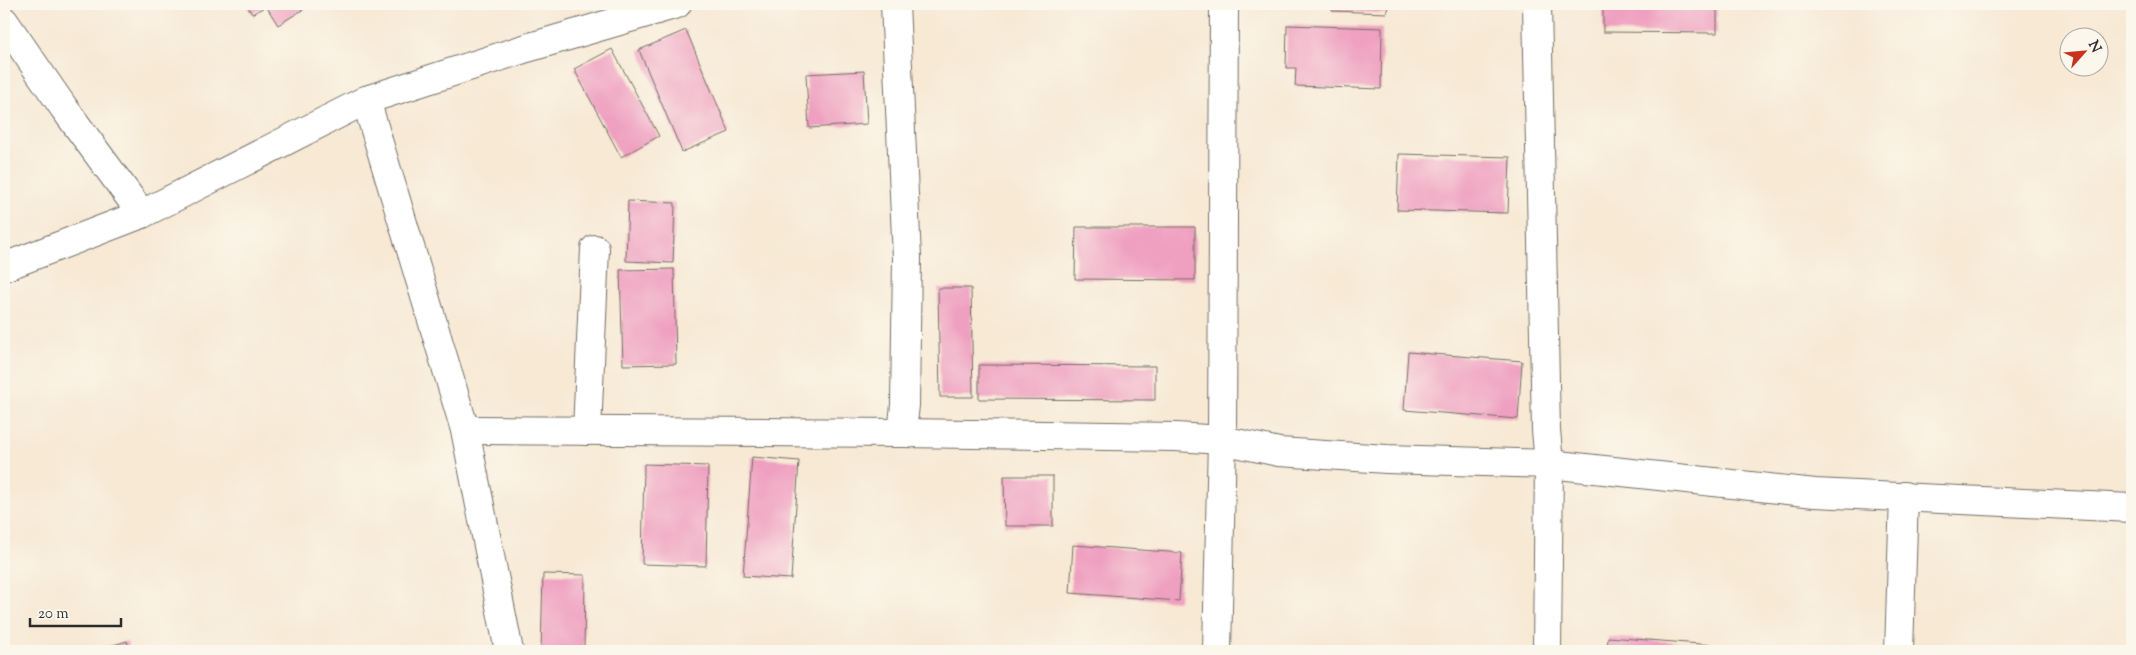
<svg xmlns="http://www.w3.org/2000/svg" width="2136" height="655" viewBox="0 0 2136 655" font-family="'Sorts Mill Goudy',serif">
	<rect width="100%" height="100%" fill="#fbf7ec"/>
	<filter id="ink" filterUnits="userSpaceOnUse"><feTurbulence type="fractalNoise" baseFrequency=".02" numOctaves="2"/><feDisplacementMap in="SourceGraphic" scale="10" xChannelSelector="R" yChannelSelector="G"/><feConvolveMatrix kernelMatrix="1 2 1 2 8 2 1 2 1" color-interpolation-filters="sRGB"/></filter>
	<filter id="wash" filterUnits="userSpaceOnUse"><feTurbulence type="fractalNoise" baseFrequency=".0096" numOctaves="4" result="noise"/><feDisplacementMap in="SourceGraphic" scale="20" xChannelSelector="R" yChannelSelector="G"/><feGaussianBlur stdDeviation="1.12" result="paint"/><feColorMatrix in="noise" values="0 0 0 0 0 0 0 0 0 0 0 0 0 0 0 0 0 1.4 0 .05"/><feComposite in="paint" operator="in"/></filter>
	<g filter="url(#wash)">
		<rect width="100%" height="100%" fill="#f7e9d4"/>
		<g id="blocks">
			<!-- building -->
			<g fill="#efa0c0">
				<path d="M 246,4 L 312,4 L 278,25 L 266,6 L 252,14 Z"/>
				<path d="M 1333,4 L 1388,4 L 1387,13 L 1332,11 Z"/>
				<path d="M 1603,4 L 1717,4 L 1717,33 L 1603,32 Z"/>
				<path d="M 1287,25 L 1382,28 L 1381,89 L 1295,86 L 1296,68 L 1286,68 Z"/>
				<path d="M 686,30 L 729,132 L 682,152 L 639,50 Z"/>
				<path d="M 612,49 L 659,136 L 621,157 L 574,69 Z"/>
				<path d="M 864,71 L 867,124 L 809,128 L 806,74 Z"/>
				<path d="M 1399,154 L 1510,157 L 1508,213 L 1397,210 Z"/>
				<path d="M 628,201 L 675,203 L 673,263 L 626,261 Z"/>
				<path d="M 1076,227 L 1195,227 L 1195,280 L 1075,279 Z"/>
				<path d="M 674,269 L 676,364 L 623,365 L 620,270 Z"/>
				<path d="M 938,288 L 971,288 L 973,397 L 940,397 Z"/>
				<path d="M 1408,352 L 1522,361 L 1518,419 L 1404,410 Z"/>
				<path d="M 979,365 L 1155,366 L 1155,400 L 979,399 Z"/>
				<path d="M 752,457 L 799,461 L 791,579 L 743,576 Z"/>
				<path d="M 644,464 L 708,466 L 706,566 L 642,564 Z"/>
				<path d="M 1004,476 L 1053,476 L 1053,526 L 1005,526 Z"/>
				<path d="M 1073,545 L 1182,553 L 1179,601 L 1070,593 Z"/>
				<path d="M 543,574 L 585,575 L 584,651 L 541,651 Z"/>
				<path d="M 1608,637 L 1727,646 L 1727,651 L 1607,651 Z"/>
				<path d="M 127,641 L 130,651 L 93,651 Z"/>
			</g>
		</g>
	</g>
	<g filter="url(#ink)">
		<use href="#blocks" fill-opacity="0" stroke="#726e66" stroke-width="1"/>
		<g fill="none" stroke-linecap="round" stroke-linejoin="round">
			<!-- street casing -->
			<g stroke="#726e66" stroke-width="30">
				<g id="street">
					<path d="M 895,4 L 907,258 L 905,405 L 902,433 L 1176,437 L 1222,440 L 1279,452 L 1387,459 L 1549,464 L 1815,493 L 2132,508"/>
					<path d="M 1537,4 L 1546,430 L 1549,464 L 1547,651"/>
					<path d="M 4,21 L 64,108 L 142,214 L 366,100 L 527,48 L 677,4"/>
					<path d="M 366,100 L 465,430 L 509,651"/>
					<path d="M 4,267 L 142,214"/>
					<path d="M 465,430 L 902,433"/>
					<path d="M 587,431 L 595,249"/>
					<path d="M 1217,651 L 1222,440 L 1224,4"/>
					<path d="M 1899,651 L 1904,496"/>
				</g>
			</g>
			<!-- street -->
			<use href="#street" stroke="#fff" stroke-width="28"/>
		</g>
	</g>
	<!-- margin -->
	<rect width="2136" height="655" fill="none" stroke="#fbf7ec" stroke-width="20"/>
	<!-- north arrow -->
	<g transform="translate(2084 52) rotate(63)"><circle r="24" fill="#fbf7ec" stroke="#a8a59f"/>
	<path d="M0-4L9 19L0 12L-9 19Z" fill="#c8321e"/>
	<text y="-8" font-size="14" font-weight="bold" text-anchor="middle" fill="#2b2b2b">N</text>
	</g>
	<!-- scale -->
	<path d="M30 618v8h91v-8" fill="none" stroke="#2b2b2b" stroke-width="2.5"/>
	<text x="38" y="618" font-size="15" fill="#2b2b2b" stroke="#fbf7ec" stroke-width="4" paint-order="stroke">20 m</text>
</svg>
